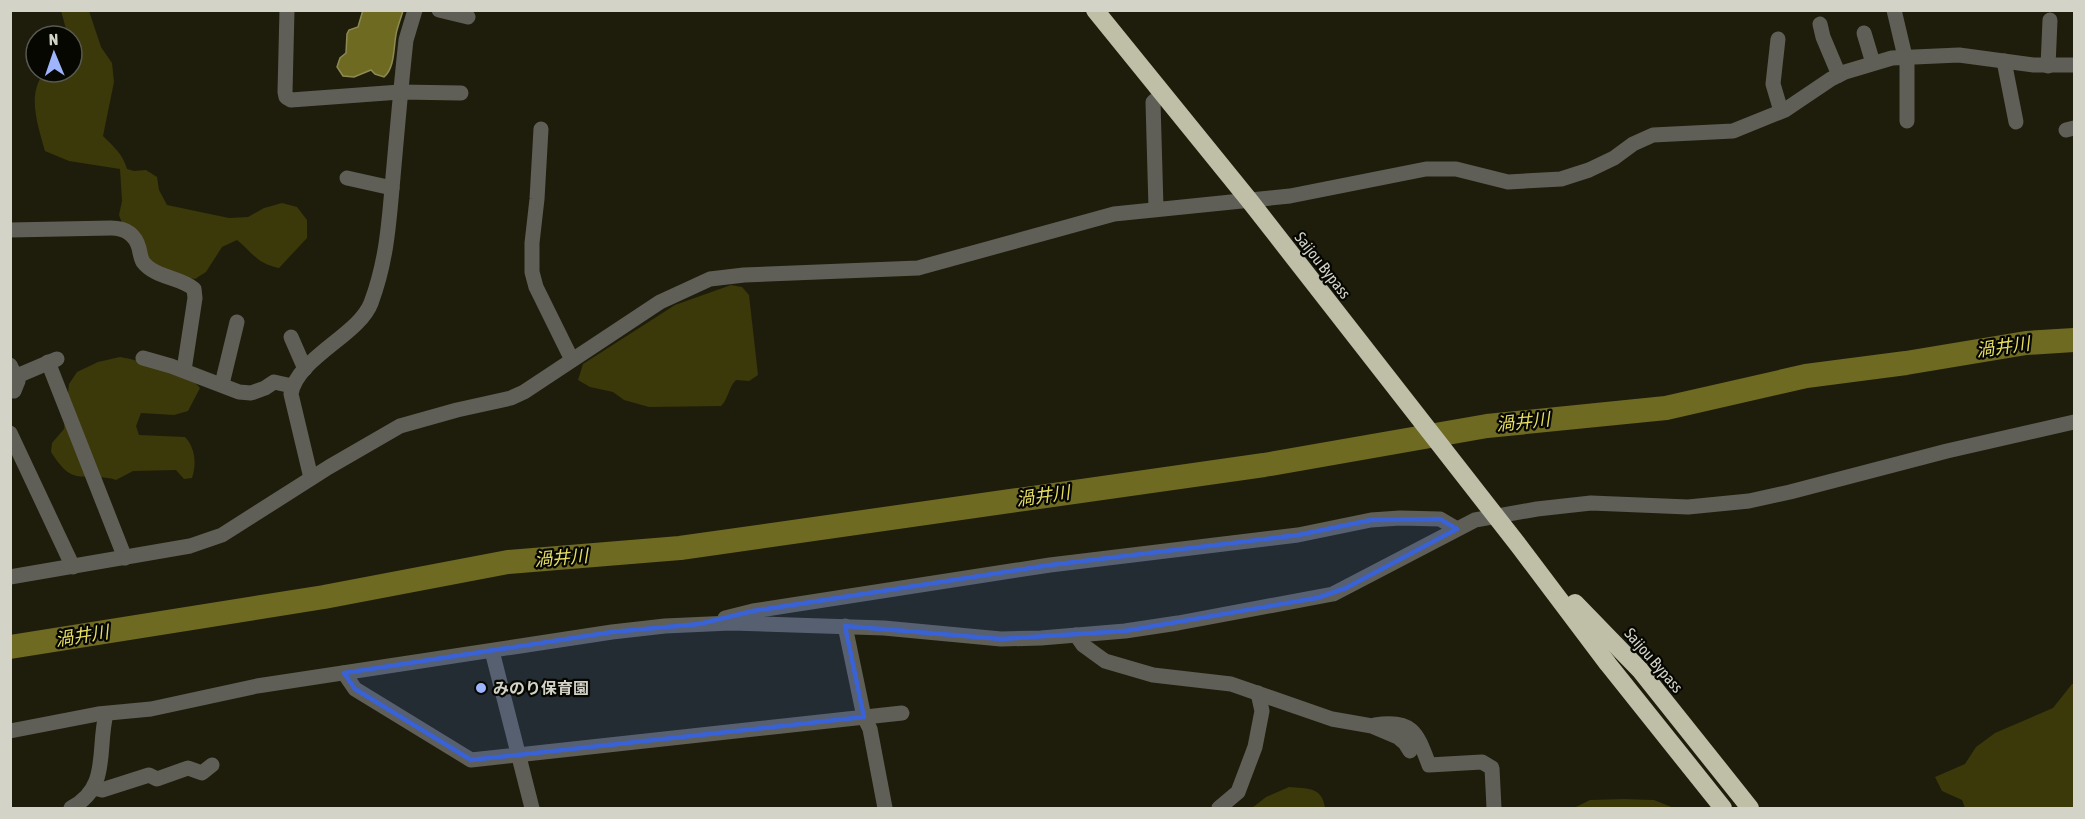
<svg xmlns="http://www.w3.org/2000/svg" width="2085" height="819" viewBox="0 0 2085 819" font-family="'Asap Condensed','Noto Sans JP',sans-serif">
	<rect width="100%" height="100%" fill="#1e1d0b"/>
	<!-- green -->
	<g fill="#3b380a">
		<path d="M 61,11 L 89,11 L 101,47 L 112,63 L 114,82 L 103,136 C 113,146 123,154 127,169 L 134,171 L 146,170 L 157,177 L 159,190 L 167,205 L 229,218 L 248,217 L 264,208 L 282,203 L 297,207 L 307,220 L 307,238 L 279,268 C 257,264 253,253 237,240 L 222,247 L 206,272 L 195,279 L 179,276 L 148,262 L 122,223 L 119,215 L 122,201 L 120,169 L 69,161 L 45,151 C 38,126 26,93 45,72 L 72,72 L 72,36 L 65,36 L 66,29 Z"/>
		<path d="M 731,285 L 742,287 L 749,295 L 758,375 L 749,381 L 736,380 C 728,388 729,398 721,406 L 649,407 L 624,400 L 613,392 L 590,387 L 578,380 L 583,364 L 675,305 Z"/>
		<path d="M 120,357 C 138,360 190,373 200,388 L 188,411 L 174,415 L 141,413 L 136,426 L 139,435 L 185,437 C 195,447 197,464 192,478 L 184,479 L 176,470 L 133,471 L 116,480 C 99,473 78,483 64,469 C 59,464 55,458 51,452 L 52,443 L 64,429 L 69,384 L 77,372 L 98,362 Z"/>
		<path d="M 2072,684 L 2074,684 L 2074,808 L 1965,808 L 1962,800 L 1942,791 L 1935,777 L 1965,764 L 1976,747 L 1995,733 L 2053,708 Z"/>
		<path d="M 1289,787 C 1307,789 1322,786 1325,808 L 1252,808 L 1266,797 Z"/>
		<path d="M 1624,799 L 1654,800 L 1674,808 L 1574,808 L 1590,800 Z"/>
	</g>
	<!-- water -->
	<path fill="#6f6a22" stroke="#8d8a54" stroke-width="1.5" d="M 363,10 L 403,11 C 401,17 399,23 397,30 C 393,44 396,67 384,77 L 375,74 L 371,70 L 354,77 L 343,76 L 337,67 L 340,58 L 346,53 L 347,34 L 349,30 L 358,27 Z"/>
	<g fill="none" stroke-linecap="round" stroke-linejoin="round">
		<!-- river -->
		<path stroke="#6f6a22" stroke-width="24" d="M 10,647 L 324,597 L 508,562 L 680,548 L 1264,465 L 1487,426 L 1666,408 L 1806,376 L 1906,363 L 2026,343 L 2074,340"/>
		<!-- minor -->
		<g stroke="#605f57" stroke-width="15">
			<path d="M 287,10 L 285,92 L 286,97 L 291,100 L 400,92 L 461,93"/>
			<path d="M 439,10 L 468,17"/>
			<path d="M 1894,10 L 1907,65 L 1907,121"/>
			<path d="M 1820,24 L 1823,37 L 1839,75"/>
			<path d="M 1864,33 L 1873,63"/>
			<path d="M 1778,39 L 1773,84 L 1781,111"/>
			<path d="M 2004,61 L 2016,122"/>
			<path d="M 2048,66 L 2050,20"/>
			<path d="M 541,129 L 537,199 L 532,243 L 532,272 L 536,287 L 572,360"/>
			<path d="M 2066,130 L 2074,128"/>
			<path d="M 347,178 L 392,188"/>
			<path d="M 1156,208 L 1153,102 L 1164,93"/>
			<path d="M 10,230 L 111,228 C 125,228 135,234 139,248 C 140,253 141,259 143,262 C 155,278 181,277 194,289 L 195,298 L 184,370"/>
			<path d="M 291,337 L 305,369"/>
			<path d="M 143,358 L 171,366 L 239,392 L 251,393 L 265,388 L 274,382 L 292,386"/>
			<path d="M 48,362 L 125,558"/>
			<path d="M 10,365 L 18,381 L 14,391"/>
			<path d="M 17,376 L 57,359"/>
			<path d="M 222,384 L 237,322"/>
			<path d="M 10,433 L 73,567"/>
			<path d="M 311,478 L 291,394 C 297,358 359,335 371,303 C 387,260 389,222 393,177 C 397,132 401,86 406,40 L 415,10"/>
			<path d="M 10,577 L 190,546 L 222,535 L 329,467 L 400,426 L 457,410 L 511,398 L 524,392 L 660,302 L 710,279 L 744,275 L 918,268 L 1114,214 L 1290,196 L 1426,169 L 1456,169 L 1508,182 L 1561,179 L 1589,170 L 1614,158 L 1633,144 L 1653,135 L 1733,131 L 1785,110 L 1831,79 L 1845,72 L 1892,58 L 1959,55 L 2034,65 L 2074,65"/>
			<path d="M 725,618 L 753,611 L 1050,565 L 1298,535 L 1371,520 L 1400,518 L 1440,519 L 1457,529"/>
			<path d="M 845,626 L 864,717 L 870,729 L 885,808"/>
			<path d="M 1076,635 L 1083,645 L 1105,661 L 1153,675 L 1231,684 L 1332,719 L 1372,726 L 1398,737 L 1405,743 L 1410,751"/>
			<path d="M 492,651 L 532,808"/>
			<path d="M 344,673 L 355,689 L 471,760 L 902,713"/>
			<path d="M 1375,725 C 1413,719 1417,733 1429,765 L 1482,762 L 1492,768 L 1494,808"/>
			<path d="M 10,731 L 98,714 L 151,709 L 257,686 L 612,632 L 665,626 L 731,623 L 884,628 L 1001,639 L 1041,638 L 1125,631 L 1178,623 L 1333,594 L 1475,520 L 1537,509 L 1591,503 L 1688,507 L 1749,501 L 1790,492 L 1947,451 L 2074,422"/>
			<path d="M 94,788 L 102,790 L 149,775 L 157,779 L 188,768 L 202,773 L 212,765"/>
			<path d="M 71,808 C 110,788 97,750 106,714"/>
			<path d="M 1219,808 L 1238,792 L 1255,747 L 1262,711 L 1258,693"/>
		</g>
		<!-- highway -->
		<g stroke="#bfbfa8" stroke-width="18">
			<path d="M 1095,10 L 1249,200 L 1519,546 L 1608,664 L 1723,808"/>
			<path d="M 1575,603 L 1640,670 L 1750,808"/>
		</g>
	</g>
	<!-- marked area -->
	<path fill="#3862d6" fill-opacity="0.2" stroke="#3862d6" stroke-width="4.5" stroke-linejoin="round" d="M 1440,519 L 1457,529 L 1346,588 L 1317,598 L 1125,631 L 1001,639 L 845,626 L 864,717 L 471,760 L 355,689 L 344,673 L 612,632 L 699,624 L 753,611 L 1050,565 L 1298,535 L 1371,520 Z"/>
	<!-- markers -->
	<circle fill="#9eb4fd" stroke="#070702" stroke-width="2" cx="481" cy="688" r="6"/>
	<g text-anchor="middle" stroke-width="4.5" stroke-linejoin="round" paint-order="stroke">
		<!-- street labels -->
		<g font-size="16" fill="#d3d3c8" stroke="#070702">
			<text transform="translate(1323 265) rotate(52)" y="6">Saijou Bypass</text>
			<text transform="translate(1654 660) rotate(49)" y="6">Saijou Bypass</text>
		</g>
		<!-- poi labels -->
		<g font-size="16" font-weight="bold" fill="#d3d3c8" stroke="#070702" text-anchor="start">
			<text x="493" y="694">みのり保育園</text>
		</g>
		<!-- water labels -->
		<g font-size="18" font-style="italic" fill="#e6de62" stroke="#070702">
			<text transform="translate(2003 347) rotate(-8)" y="6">渦井川</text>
			<text transform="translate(1523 422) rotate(-6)" y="6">渦井川</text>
			<text transform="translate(1043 496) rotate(-8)" y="6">渦井川</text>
			<text transform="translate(561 558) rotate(-5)" y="6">渦井川</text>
			<text transform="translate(82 636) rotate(-9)" y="6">渦井川</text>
		</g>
	</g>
	<!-- border -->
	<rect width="2085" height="819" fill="none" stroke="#d3d3c8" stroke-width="24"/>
	<!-- north arrow -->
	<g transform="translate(54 54) rotate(358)"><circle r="28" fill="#070702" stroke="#595951" stroke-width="1.5"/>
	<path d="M0-4.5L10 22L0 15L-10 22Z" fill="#9eb4fd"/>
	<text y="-9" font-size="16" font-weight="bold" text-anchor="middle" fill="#d3d3c8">N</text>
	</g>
</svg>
